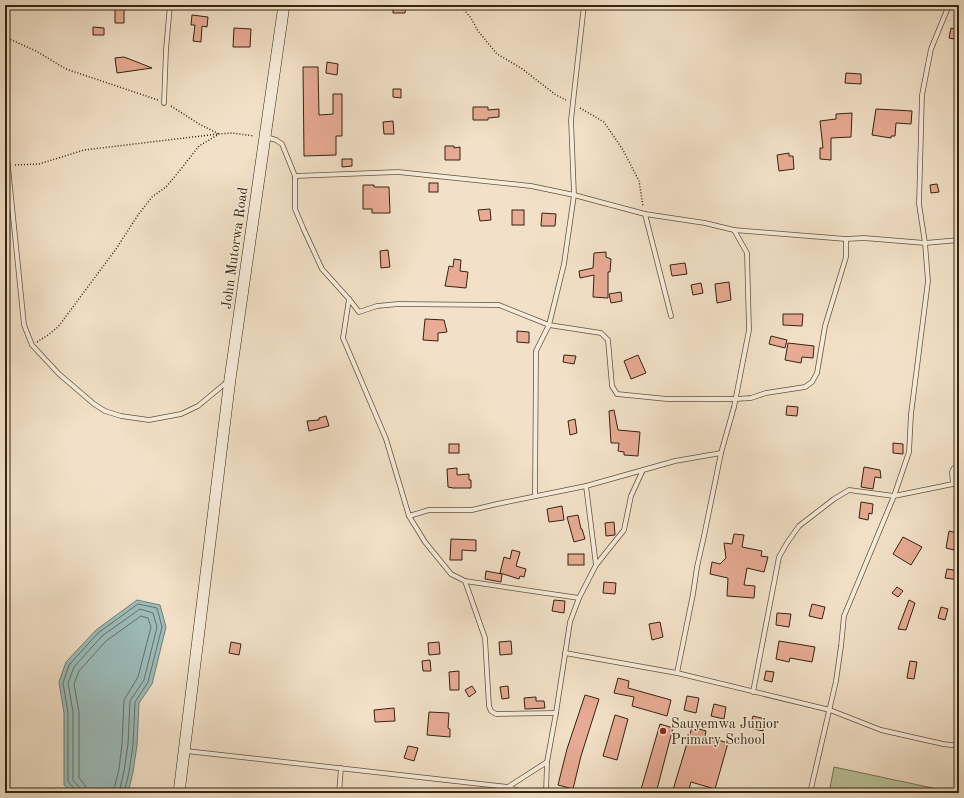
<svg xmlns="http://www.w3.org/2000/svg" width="964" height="798" viewBox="0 0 964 798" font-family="'Old Standard TT',serif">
<rect width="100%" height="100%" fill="#f2e1c8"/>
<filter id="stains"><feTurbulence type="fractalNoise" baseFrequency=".005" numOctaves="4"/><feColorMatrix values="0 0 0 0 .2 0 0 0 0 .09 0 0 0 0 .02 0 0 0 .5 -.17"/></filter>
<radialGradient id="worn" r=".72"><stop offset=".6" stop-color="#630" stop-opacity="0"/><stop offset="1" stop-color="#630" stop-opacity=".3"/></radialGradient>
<!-- green -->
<path fill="#b8c398" stroke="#767454" d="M834 767 942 790V793H829Z"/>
<!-- water -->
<path fill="#9cbcbb" stroke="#727f77" d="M137 600 160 605 166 627 152 684 139 703 137 745 133 772 128 793H83L71 791 64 785V713L59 682 66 662 96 630Z"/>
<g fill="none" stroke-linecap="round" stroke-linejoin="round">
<!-- shore -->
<g stroke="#687066" stroke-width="1">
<path d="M76 793 75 789 68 782V713L63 683 69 665 98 633 138 604 157 608 162 627 148 682 135 702 133 745 129 772 124 793"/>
<path d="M81 793 79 787 73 780V712L68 683 74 667 102 636 140 609 153 613 157 627 144 680 130 701 128 744 124 771 119 793"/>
<path d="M87 793 85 785 79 778V712L74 684 79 671 106 641 141 616 148 618 151 627 138 677 124 700 122 744 119 769 113 793"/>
</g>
</g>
<!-- building -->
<g fill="#e8ab95" stroke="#332410">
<path d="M115 5 124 6V23H115Z"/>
<path d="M393 5H406L405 13H393Z"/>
<path d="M192 15 208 17 207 27 202 26 201 42 193 41 195 25H191Z"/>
<path d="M93 27 104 28V35H93Z"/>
<path d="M234 28 251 29 250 47H233Z"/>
<path d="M951 28 959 30V40L949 38Z"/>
<path d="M124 57 137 62 152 68 117 73 115 58Z"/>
<path d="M327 62 338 64 337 75 326 73Z"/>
<path d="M303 67H318L319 115 333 114V94H342V136H336V155L304 156Z"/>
<path d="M846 73 861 74V84L845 83Z"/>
<path d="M393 89H401V98L393 97Z"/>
<path d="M473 107H488V110L499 109V117L488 118V120H473Z"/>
<path d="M876 109 912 111 911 124 896 123 895 136H891V138L872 135Z"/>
<path d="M852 113 851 137 831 138V160L820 159V148H823L820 121 836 119V114Z"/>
<path d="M393 121 394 134H384L383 122Z"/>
<path d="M445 146H454V148L460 147V160H445Z"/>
<path d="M789 153V156H793L794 169 779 171 777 155Z"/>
<path d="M342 159H352V166L342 167Z"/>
<rect x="429" y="183" width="9" height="9"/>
<path d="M937 184 939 192 931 193 930 185Z"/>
<path d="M363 185H374V187H389L390 213H372V209H363Z"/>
<path d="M490 209 491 220 480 221 478 210Z"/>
<rect x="512" y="210" width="12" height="15"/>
<path d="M542 213 556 214 555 226H541Z"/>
<path d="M388 250 390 267 381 268 380 251Z"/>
<path d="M606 252V257L611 259 610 272H608V298L593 297 594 275 580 278 579 271 593 268 594 253Z"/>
<path d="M454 259 461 260 460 271 468 272 466 288 445 286 449 266 453 267Z"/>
<path d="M685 263 687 274 672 276 670 265Z"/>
<path d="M729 282 731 300 717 303 715 284Z"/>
<path d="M701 283 703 293 693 295 691 285Z"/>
<path d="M621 292 622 301 611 303 609 294Z"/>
<path d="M783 314H803L802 326 783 325Z"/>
<path d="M425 319 444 320 447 332 438 333V341L423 340Z"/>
<path d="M517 331 529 332V343L517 342Z"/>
<path d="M771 336 787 340 785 348 769 344Z"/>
<path d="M788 343 814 346 813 358 802 357 801 363 785 360Z"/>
<path d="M564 355 576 356 574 364 563 362Z"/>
<path d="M638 355 646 373 631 379 624 361Z"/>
<path d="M787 406 798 407 797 416 786 415Z"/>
<path d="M614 410 618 430 640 432 638 456 624 455V452L618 451 619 443H611L609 411Z"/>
<path d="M326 416 329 426 309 431 307 421 319 420V418Z"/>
<path d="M575 419 577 433 570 435 568 421Z"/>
<path d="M893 443 903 444V454L893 453Z"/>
<rect x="449" y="444" width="10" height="9"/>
<path d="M864 467 880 470 881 478 875 477 873 489 861 487Z"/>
<path d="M457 468V475L469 474V480H471V488H453L448 487 447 469Z"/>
<path d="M861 502 873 504 872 514 869 513 868 520 859 518Z"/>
<path d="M562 506 564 520 549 522 547 509Z"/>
<path d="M578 515 581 529H582L585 539 574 542 567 517Z"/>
<path d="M614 522 615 535 606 536 605 523Z"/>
<path d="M949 531 958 533 954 550 946 548Z"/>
<path d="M734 534 744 535 742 547 762 551 761 556 768 557 764 572 747 568 744 585 755 586 754 598 727 596 728 578 710 574 712 562 720 564 726 558 724 543 732 544Z"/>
<path d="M903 537 922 547 911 565 893 554Z"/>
<path d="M451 539 476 540V551L462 550V560H450Z"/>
<path d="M512 550 520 552 516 566 526 569 524 577 520 576 519 579 500 573 504 557 510 559Z"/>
<rect x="568" y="554" width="16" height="11"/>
<path d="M947 569 959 571V580L945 578Z"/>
<path d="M486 571 502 574 501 582 485 579Z"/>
<path d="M604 582 616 583 615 594 603 593Z"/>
<path d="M897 587 903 591 898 597 892 593Z"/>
<path d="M554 600 565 601 564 613 552 611Z"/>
<path d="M909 600 915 603 906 630 898 629Z"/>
<path d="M812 604 825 607 822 619 809 616Z"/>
<path d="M941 607 948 609 945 620 938 618Z"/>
<path d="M777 613 791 614 789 627 776 625Z"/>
<path d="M660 622 663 637 652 640 649 624Z"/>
<path d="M511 641 512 654 500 655 499 642Z"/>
<path d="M779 641 815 647 812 662 790 658 789 662 776 659Z"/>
<path d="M231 642 241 644 239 655 229 653Z"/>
<path d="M439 642 440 654 429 655 428 643Z"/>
<path d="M430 660 431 671H423L422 661Z"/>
<path d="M910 661 917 662 914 679 907 678Z"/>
<path d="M459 671V690H450L449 672Z"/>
<path d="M766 671 774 672 772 682 764 680Z"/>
<path d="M618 678 629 681 628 688 671 700 667 716 632 706 634 697 614 693Z"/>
<path d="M472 686 476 692 469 697 465 690Z"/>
<path d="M508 686 509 698 502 699 500 687Z"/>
<path d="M585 695 599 699 581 756 573 789 558 785 567 749Z"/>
<path d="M687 696 699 698 696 713 684 710Z"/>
<path d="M536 697V701H544L545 708 525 709 524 698Z"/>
<path d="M714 704 726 707 724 719 711 716Z"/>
<path d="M394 708 395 721 375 722 374 710Z"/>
<path d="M429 712 449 713 448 728 450 729V737L427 735Z"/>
<path d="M615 715 628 719 617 760 603 756Z"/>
<path d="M753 716 765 719 763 731 750 728Z"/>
<path d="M660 724 673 728 656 793H640Z"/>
<path d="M692 727 706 731 705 736 728 743 715 789 691 782 688 793H672Z"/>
<path d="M408 746 418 748 414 761 404 758Z"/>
</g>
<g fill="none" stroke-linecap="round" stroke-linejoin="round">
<defs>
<g id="lane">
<path d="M584 5 571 120 574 195 645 214 705 223 734 230 747 253 749 330 734 407 721 453 704 536 697 567 693 594 677 673"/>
<path d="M164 103 166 50 170 5"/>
<path d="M5 137 24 325 32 345 59 374 94 404 105 411 121 416 149 420 181 414 198 406 227 382"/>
<path d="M266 137 276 140 282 144 295 176V209L304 230 322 269 349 299 343 338 386 439 409 516 425 542 451 574 465 581 579 598"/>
<path d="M295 176 398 172 531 186 574 195 564 264 549 325 601 333 608 340 612 386 617 394 667 399H736L751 398 766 393 805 387 812 382 817 373 825 326 846 257V239L864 238 925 243 959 240"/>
<path d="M645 214 671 316"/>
<path d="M734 230 846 239"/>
<path d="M349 299 359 312 377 306 398 304 499 305 549 325 536 351 535 496"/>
<path d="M409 516 429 510H472L497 504 586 486"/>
<path d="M596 565 624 530 631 496 642 472"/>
<path d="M465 581 485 638 489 706 491 711 496 714 556 713"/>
<path d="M565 653 677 673 830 710 881 730 943 744 959 746"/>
<path d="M753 692 779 557 787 543 799 526 834 499 849 490 894 496 953 484 952 472 954 468H959"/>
<path d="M186 751 508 787 525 793"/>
<path d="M508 787 547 762"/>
<path d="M339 793 341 768"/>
<path d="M546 793 547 762 556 713 570 622 579 598 596 565 586 486 675 461 721 453"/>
<path d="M810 793 836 681 841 646 844 616 894 496 909 452 911 414 928 281 925 243 919 204 922 95 931 49 949 5"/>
</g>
<path id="secondary" d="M179 793 230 379 284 5"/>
</defs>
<!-- lane casing -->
<use href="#lane" stroke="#63533e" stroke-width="5.5"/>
<!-- secondary casing -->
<use href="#secondary" stroke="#332410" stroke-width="12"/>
<!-- path -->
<g stroke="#332410" stroke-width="1.5" stroke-dasharray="1 2" stroke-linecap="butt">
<path d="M460 5 471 18 478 31 497 54 521 68 556 95 566 100"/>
<path d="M5 37 36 51 66 69 158 100"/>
<path d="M171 106 199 124 219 134"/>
<path d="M580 108 604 122 623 150 639 181 643 206"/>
<path d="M15 165 39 164 84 150 218 134"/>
<path d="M37 342 48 335 58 327 116 249 138 215 152 197 166 187 181 169 199 146 219 134 232 133 254 136"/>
</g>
<!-- lane -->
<use href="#lane" stroke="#f7ecdb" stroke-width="4"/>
<!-- secondary -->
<use href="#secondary" stroke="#f7ecdb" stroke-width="11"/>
</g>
<!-- markers -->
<circle fill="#8f2418" stroke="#f7ecdb" stroke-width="1.5" cx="663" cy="731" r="4"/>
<g text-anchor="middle" stroke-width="3" stroke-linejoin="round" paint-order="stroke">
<!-- street labels -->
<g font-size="14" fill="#332410" stroke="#f7ecdb">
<text transform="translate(234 248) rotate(-82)" y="5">John Mutorwa Road</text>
</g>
<!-- poi labels -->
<g font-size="14" fill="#332410" stroke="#f7ecdb" text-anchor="start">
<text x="671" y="728">Sauyemwa Junior<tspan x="671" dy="16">Primary School</tspan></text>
</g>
</g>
<!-- margin -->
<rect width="964" height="798" fill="none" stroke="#f2e1c8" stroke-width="20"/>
<rect x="6" y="6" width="952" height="786" fill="none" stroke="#332410" stroke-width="2"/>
<rect x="10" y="10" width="944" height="778" fill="none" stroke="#332410"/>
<rect width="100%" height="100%" filter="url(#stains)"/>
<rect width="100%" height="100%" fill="url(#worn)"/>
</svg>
